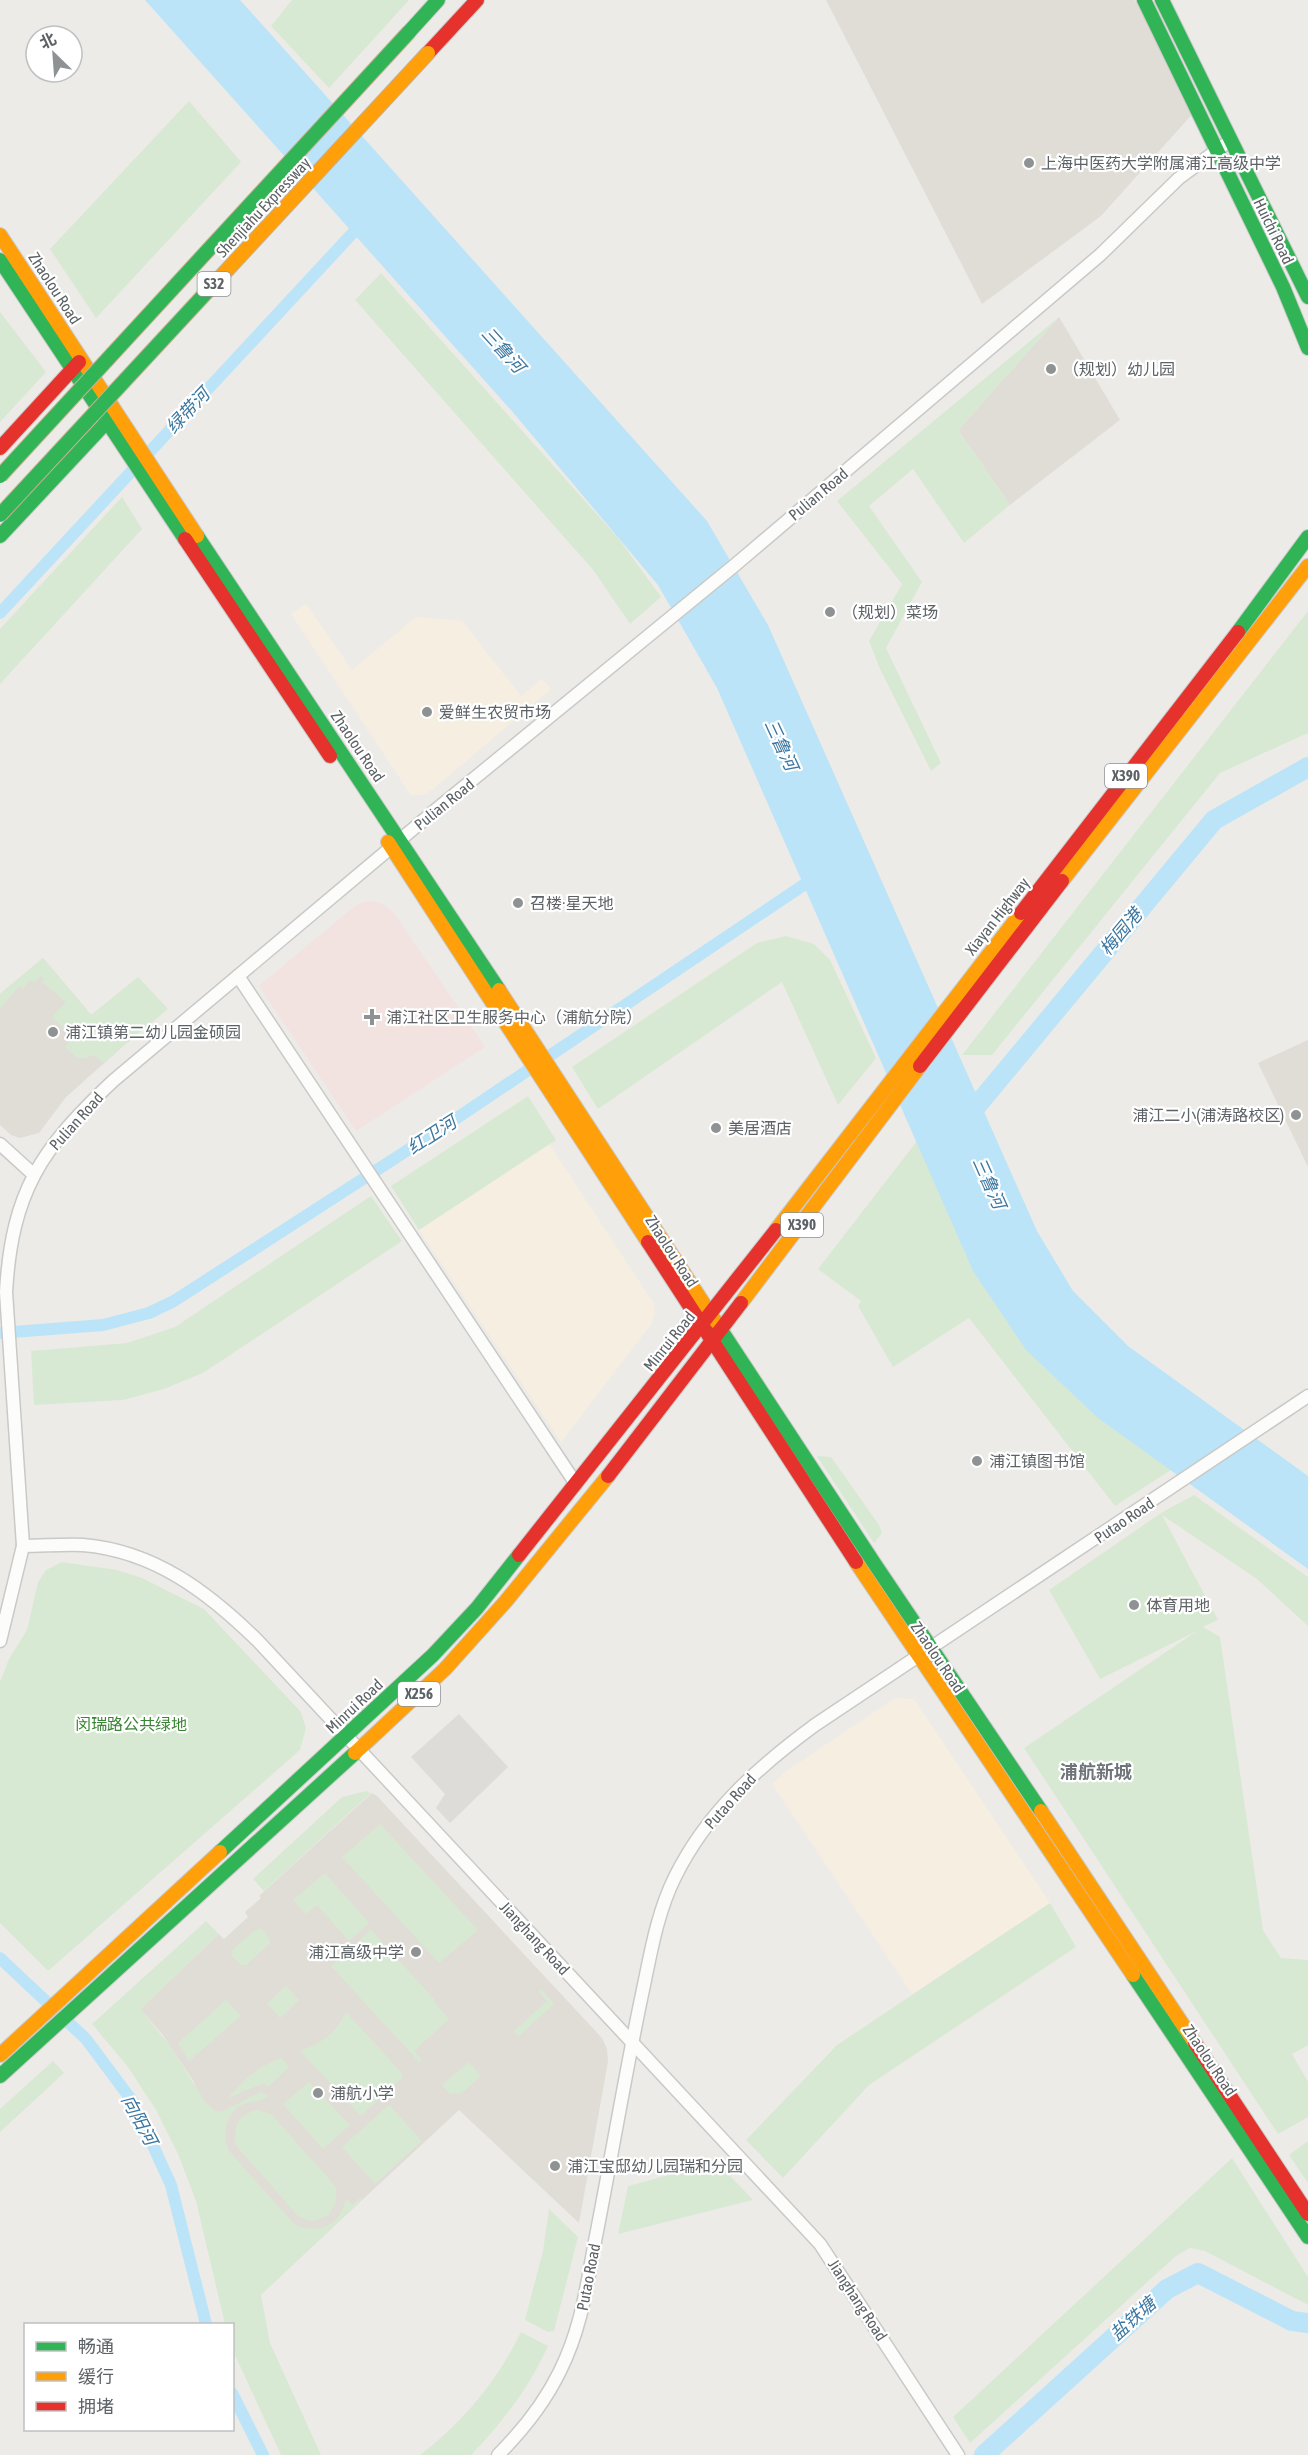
<svg xmlns="http://www.w3.org/2000/svg" width="1308" height="2455" viewBox="0 0 1308 2455" font-family="'Asap Condensed','Noto Sans SC',sans-serif">
<rect width="100%" height="100%" fill="#edebe7"/>
<!-- commercial -->
<g fill="#f6efe1">
<path d="M306 604 352 670 416 617 462 621 521 696 542 679 551 689 432 790 422 795H411L291 614Z"/>
<path d="M549 1144 654 1304 655 1311 652 1323 561 1442 419 1230Z"/>
<path d="M895 1698 914 1699 1050 1903 912 1994 772 1784 788 1770Z"/>
</g>
<!-- industrial -->
<path fill="#dedcd9" d="M459 1714 508 1767 450 1823 436 1808 445 1794 411 1757Z"/>
<!-- education -->
<g fill="#e0ddd7">
<path d="M826 0H1135L1196 110 1101 216 982 304Z"/>
<path d="M1059 317 1120 420 1010 505 958 430Z"/>
<path d="M43 958 120 1049 66 1097 39 1133 20 1138 11 1135 0 1125V994Z"/>
<path d="M1308 1040V1167L1258 1063Z"/>
<path d="M372 1793 377 1796 602 2038 607 2049 608 2062 579 2223 459 2110 261 2294 194 2082 162 2034 140 2009 219 1934 224 1939 248 1917 245 1912 261 1898 259 1896Z"/>
</g>
<!-- medical -->
<path fill="#f2e3e1" d="M371 901 383 904 394 913 485 1047 356 1131 259 986 351 909 361 903Z"/>
<!-- green -->
<g fill="#d8e9d3">
<path d="M292 0H409L329 88 271 26Z"/>
<path d="M189 101 241 162 96 318 50 249Z"/>
<path d="M381 273 619 539 661 597 630 624 594 571 355 300Z"/>
<path d="M0 312 46 372 0 422Z"/>
<path d="M1059 317 958 430 1010 505 964 543 913 469 869 506 922 582 886 648 941 763 931 771 880 669 869 641 902 584 837 501Z"/>
<path d="M122 497 142 529 0 684V629Z"/>
<path d="M1308 611V733L1220 773 992 1055H962Z"/>
<path d="M786 936 814 944 830 960 876 1058 838 1105 782 982 598 1109 572 1067 757 943Z"/>
<path d="M43 958 91 1015 138 977 168 1009 103 1063 94 1055 86 1058H77L65 1047 68 1044 65 1030 52 1017 66 1002 42 982 45 979 41 976 34 983 30 980 23 989 20 986 0 1008V994Z"/>
<path d="M528 1096 556 1140 419 1230 391 1186Z"/>
<path d="M917 1141 1207 1447 1115 1506 969 1318 893 1367 858 1306 861 1301 818 1269Z"/>
<path d="M371 1196 402 1241 203 1373 164 1389 123 1400 34 1405 31 1351 127 1343 175 1327Z"/>
<path d="M817 1456 831 1457 879 1525 882 1533 874 1543Z"/>
<path d="M1194 1495 1308 1577V1626L1257 1579 1162 1515 1218 1620 1203 1627 1220 1637 1263 1930 1281 1958 1308 1960V2045L1292 2054 1308 2082V2117L1278 2134 1024 1748 1197 1631 1100 1679 1049 1590 1161 1513Z"/>
<path d="M62 1562 117 1570 142 1578 204 1609 301 1712 306 1728 300 1750 48 1971 0 1923V1682L9 1659 27 1630 38 1582 46 1570Z"/>
<path d="M366 1791 377 1796 371 1793 264 1891 253 1879 342 1797Z"/>
<path d="M380 1824 478 1930 439 1963 342 1857Z"/>
<path d="M325 1873 369 1923 349 1941 317 1905 306 1914 293 1900Z"/>
<path d="M1050 1903 1076 1947 869 2085 783 2178 746 2140 837 2045Z"/>
<path d="M206 1921 219 1934 140 2009 171 2047 206 2103 215 2111H223L261 2092 268 2096C261 2102 259 2100 250 2102 227 2107 222 2129 228 2150L294 2224C320 2236 341 2225 346 2198L352 2205 360 2198 362 2200 261 2295 270 2343 321 2455H281L233 2351 232 2324H225L196 2201 178 2154 156 2110 128 2067 92 2024Z"/>
<path d="M261 1928 269 1938 270 1943 246 1965H241L232 1956 231 1951 254 1931Z"/>
<path d="M371 1930 435 2000 434 2002 449 2019 414 2051 422 2060 419 2062 331 1966Z"/>
<path d="M286 1986 299 2000 280 2018 267 2004Z"/>
<path d="M541 1989 553 2002V2005L519 2036 514 2031 547 2001 539 1992Z"/>
<path d="M226 2000 241 2016 189 2061 178 2043Z"/>
<path d="M346 2012 402 2073V2078L361 2116 300 2051C321 2044 336 2033 346 2012Z"/>
<path d="M281 2058 289 2067 268 2087 264 2083 228 2098C244 2080 258 2066 281 2058Z"/>
<path d="M53 2061 64 2073 0 2132V2109Z"/>
<path d="M469 2062 481 2076 462 2093 450 2094 442 2085Z"/>
<path d="M309 2082 350 2125 323 2149 283 2104Z"/>
<path d="M389 2105 422 2141 375 2184 342 2147Z"/>
<path d="M257 2110 271 2114 336 2187V2201L329 2215 313 2221 299 2217 235 2144C234 2125 238 2116 257 2110Z"/>
<path d="M1308 2141V2183L1289 2155Z"/>
<path d="M1232 2158 1308 2277V2305L1205 2251 1190 2248 1176 2256 970 2443 953 2417Z"/>
<path d="M717 2162 753 2200 618 2234 628 2186Z"/>
<path d="M549 2209 578 2237 554 2331 548 2332 525 2320 543 2251Z"/>
<path d="M521 2332 548 2346C529 2388 503 2422 471 2455H420C463 2422 498 2380 521 2332Z"/>
</g>
<!-- water -->
<path fill="#bbe4f8" d="M145 0H240L707 521 768 625 1037 1231 1073 1291 1128 1346 1308 1476V1569L1098 1418 1026 1350 973 1271 717 688 658 585 511 410Z"/>
<g fill="none" stroke-linecap="round" stroke-linejoin="round">
<!-- canal -->
<g stroke="#bbe4f8" stroke-width="12">
<path d="M0 613 362 223"/>
<path d="M0 1333 103 1325 149 1313 174 1301 448 1124 817 876"/>
<path d="M0 1958 86 2039 133 2102 171 2185 206 2324"/>
<path d="M232 2393 263 2455"/>
</g>
<!-- river -->
<g stroke="#bbe4f8" stroke-width="20">
<path d="M965 1120 1214 820 1308 767"/>
<path d="M984 2455 1167 2289 1198 2273 1292 2321 1308 2323"/>
</g>
<defs>
<g id="street">
<path d="M238 976 576 1484"/>
<path d="M0 1144 33 1174"/>
<path d="M23 1546C43 1546 64 1544 83 1545 155 1551 209 1593 258 1641L820 2244 958 2455"/>
<path d="M0 1641 23 1546 6 1292C12 1191 41 1149 113 1081L438 808 735 565 1100 255 1179 178 1224 145"/>
<path d="M498 2455C522 2431 545 2402 560 2371 583 2325 587 2281 597 2231 612 2154 625 2076 641 1999 650 1958 656 1915 675 1877 707 1812 758 1767 815 1725L1308 1396"/>
</g>
<g id="fast">
<path d="M1144 0 1283 287 1308 348"/>
<path d="M1162 0 1308 297"/>
<path d="M409 32 438 0"/>
<path d="M0 260 185 539"/>
<path d="M0 536 114 414"/>
<path d="M197 536 499 990"/>
<path d="M1238 632 1308 537"/>
<path d="M715 1321 874 1563 1041 1811"/>
<path d="M220 1852 433 1655 477 1608 519 1555"/>
<path d="M1133 1975 1308 2237"/>
<path d="M0 2076 355 1753"/>
</g>
<g id="slow">
<path d="M0 235 197 536"/>
<path d="M388 842 648 1242"/>
<path d="M1062 881 1308 566"/>
<path d="M499 990 715 1321"/>
<path d="M776 1230 1021 913"/>
<path d="M741 1303 920 1066"/>
<path d="M856 1562 1133 1975"/>
<path d="M355 1753 445 1669 506 1601 608 1476"/>
<path d="M1041 1811 1195 2043"/>
<path d="M0 2055 220 1852"/>
</g>
<g id="jam">
<path d="M428 53 477 0"/>
<path d="M0 448 79 362"/>
<path d="M185 539 330 756"/>
<path d="M1021 913 1238 632"/>
<path d="M920 1066 1062 881"/>
<path d="M648 1242 856 1562"/>
<path d="M608 1476 741 1303"/>
<path d="M519 1555 776 1230"/>
<path d="M1195 2043 1308 2214"/>
</g>
</defs>
<!-- street casing -->
<use href="#street" stroke="#c9c9c8" stroke-width="15"/>
<!-- fast casing -->
<use href="#fast" stroke="#c8c9c8" stroke-width="16"/>
<!-- slow casing -->
<use href="#slow" stroke="#c8c9c8" stroke-width="16"/>
<!-- jam casing -->
<use href="#jam" stroke="#c8c9c8" stroke-width="16"/>
<!-- street -->
<use href="#street" stroke="#fcfcfb" stroke-width="12"/>
<!-- fast -->
<use href="#fast" stroke="#30b455" stroke-width="14"/>
<!-- slow -->
<use href="#slow" stroke="#ff9f0a" stroke-width="14"/>
<!-- jam -->
<use href="#jam" stroke="#e5322d" stroke-width="14"/>
<defs>
<g id="fast-bridge">
<path d="M0 476 409 32"/>
<path d="M0 515 216 282"/>
</g>
<path id="slow-bridge" d="M216 282 428 53"/>
</defs>
<!-- fast-bridge casing -->
<use href="#fast-bridge" stroke="#c5b194" stroke-width="16" stroke-linecap="butt"/>
<!-- slow-bridge casing -->
<use href="#slow-bridge" stroke="#c5b194" stroke-width="16" stroke-linecap="butt"/>
<!-- fast-bridge -->
<use href="#fast-bridge" stroke="#30b455" stroke-width="14"/>
<!-- slow-bridge -->
<use href="#slow-bridge" stroke="#ff9f0a" stroke-width="14"/>
</g>
<!-- markers -->
<g fill="#8f9293" stroke="#fff" stroke-width="2">
<circle cx="1029" cy="163" r="6"/>
<circle cx="1051" cy="369" r="6"/>
<circle cx="830" cy="612" r="6"/>
<circle cx="427" cy="712" r="6"/>
<circle cx="518" cy="903" r="6"/>
<path d="M369 1008h6v6h6v6h-6v6h-6v-6h-6v-6h6z"/>
<circle cx="53" cy="1032" r="6"/>
<circle cx="1296" cy="1115" r="6"/>
<circle cx="716" cy="1128" r="6"/>
<circle cx="977" cy="1461" r="6"/>
<circle cx="1134" cy="1605" r="6"/>
<circle cx="416" cy="1952" r="6"/>
<circle cx="318" cy="2093" r="6"/>
<circle cx="555" cy="2166" r="6"/>
</g>
<g text-anchor="middle" stroke-width="4.5" stroke-linejoin="round" paint-order="stroke">
<!-- shield labels -->
<g fill="#fff" stroke="#8e9194" stroke-width="1.5">
<rect x="197.5" y="272" width="33" height="24" rx="4.5"/>
<rect x="1105" y="764" width="42" height="24" rx="4.5"/>
<rect x="781" y="1213" width="42" height="24" rx="4.5"/>
<rect x="398" y="1682" width="42" height="24" rx="4.5"/>
</g>
<g font-size="15" font-weight="bold" fill="#5d6266">
<text x="214" y="289">S32</text>
<text x="1126" y="781">X390</text>
<text x="802" y="1230">X390</text>
<text x="419" y="1699">X256</text>
</g>
<!-- poi labels -->
<g font-size="16" fill="#5d6266" stroke="#fff" text-anchor="start">
<text x="1041" y="169">上海中医药大学附属浦江高级中学</text>
<text x="1063" y="375">（规划）幼儿园</text>
<text x="842" y="618">（规划）菜场</text>
<text x="439" y="718">爱鲜生农贸市场</text>
<text x="530" y="909">召楼·星天地</text>
<text x="386" y="1023">浦江社区卫生服务中心（浦航分院）</text>
<text x="65" y="1038">浦江镇第二幼儿园金硕园</text>
<text x="1284" y="1121" text-anchor="end">浦江二小(浦涛路校区)</text>
<text x="728" y="1134">美居酒店</text>
<text x="989" y="1467">浦江镇图书馆</text>
<text x="1146" y="1611">体育用地</text>
<text x="404" y="1958" text-anchor="end">浦江高级中学</text>
<text x="330" y="2099">浦航小学</text>
<text x="567" y="2172">浦江宝邸幼儿园瑞和分园</text>
</g>
<!-- street labels -->
<g font-size="16" fill="#5d6266" stroke="#fff">
<text transform="translate(263 207) rotate(-47)" y="6">Shenjiahu Expressway</text>
<text transform="translate(1274 231) rotate(64)" y="6">Huichi Road</text>
<text transform="translate(55 288) rotate(57)" y="6">Zhaolou Road</text>
<text transform="translate(818 494) rotate(-40)" y="6">Pulian Road</text>
<text transform="translate(358 746) rotate(56)" y="6">Zhaolou Road</text>
<text transform="translate(444 804) rotate(-39)" y="6">Pulian Road</text>
<text transform="translate(997 916) rotate(-52)" y="6">Xiayan Highway</text>
<text transform="translate(76 1121) rotate(-48)" y="6">Pulian Road</text>
<text transform="translate(672 1251) rotate(57)" y="6">Zhaolou Road</text>
<text transform="translate(669 1341) rotate(-51)" y="6">Minrui Road</text>
<text transform="translate(1124 1520) rotate(-34)" y="6">Putao Road</text>
<text transform="translate(938 1657) rotate(56)" y="6">Zhaolou Road</text>
<text transform="translate(354 1706) rotate(-43)" y="6">Minrui Road</text>
<text transform="translate(730 1801) rotate(-48)" y="6">Putao Road</text>
<text transform="translate(535 1938) rotate(47)" y="6">Jianghang Road</text>
<text transform="translate(1210 2060) rotate(56)" y="6">Zhaolou Road</text>
<text transform="translate(588 2277) rotate(-79)" y="6">Putao Road</text>
<text transform="translate(858 2300) rotate(57)" y="6">Jianghang Road</text>
</g>
<!-- park labels -->
<g font-size="16" fill="#398534" stroke="#fff">
<text x="131" y="1730">闵瑞路公共绿地</text>
</g>
<!-- water labels -->
<g font-size="18" font-style="italic" fill="#3b77a1" stroke="#fff">
<text transform="translate(503 350) rotate(48)" y="6">三鲁河</text>
<text transform="translate(188 411) rotate(-47)" y="6">绿带河</text>
<text transform="translate(781 745) rotate(65)" y="6">三鲁河</text>
<text transform="translate(1121 932) rotate(-50)" y="6">梅园港</text>
<text transform="translate(432 1135) rotate(-33)" y="6">红卫河</text>
<text transform="translate(989 1183) rotate(66)" y="6">三鲁河</text>
<text transform="translate(139 2120) rotate(62)" y="6">向阳河</text>
<text transform="translate(1133 2319) rotate(-42)" y="6">盐铁塘</text>
</g>
<!-- neighbourhood labels -->
<g font-size="18" font-weight="bold" fill="#6e7478" stroke="#fff">
<text x="1096" y="1778">浦航新城</text>
</g>
</g>
<!-- legend -->
<rect x="24" y="2323" width="210" height="108" fill="#ffffff" stroke="#bec0c2" stroke-width="1.5"/>
<rect x="36" y="2342" width="30" height="9" fill="#30b455" stroke="#bec0c2" stroke-width="1.5"/>
<text x="78" y="2353" font-size="18" fill="#5d6266">畅通</text>
<rect x="36" y="2372" width="30" height="9" fill="#ff9f0a" stroke="#bec0c2" stroke-width="1.5"/>
<text x="78" y="2383" font-size="18" fill="#5d6266">缓行</text>
<rect x="36" y="2402" width="30" height="9" fill="#e5322d" stroke="#bec0c2" stroke-width="1.5"/>
<text x="78" y="2413" font-size="18" fill="#5d6266">拥堵</text>
<!-- north arrow -->
<g transform="translate(54 54) rotate(335)"><circle r="28" fill="#ffffff" stroke="#bec0c2" stroke-width="1.5"/>
<path d="M0-4.5L10 22L0 15L-10 22Z" fill="#8f9293"/>
<text y="-9" font-size="16" font-weight="bold" text-anchor="middle" fill="#5d6266">北</text>
</g>
</svg>
